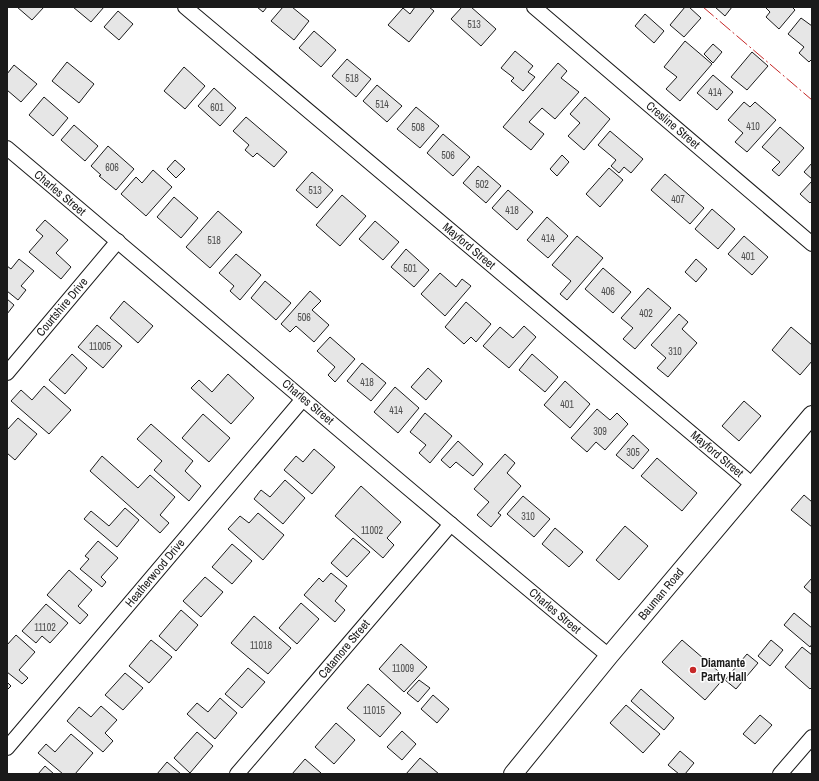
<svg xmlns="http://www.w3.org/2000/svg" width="819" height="781" viewBox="0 0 819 781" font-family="'Archivo Narrow',sans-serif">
<rect width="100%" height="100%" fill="#fff"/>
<!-- building -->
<g fill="#e6e6e6" stroke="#1a1a1a">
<path d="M17 7H44L32 20Z"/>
<path d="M73 7H104L91 22Z"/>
<path d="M257 7H267L263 12Z"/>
<path d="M283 7H292L309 21 294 40 271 21Z"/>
<path d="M415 7H429L434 11 409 42 388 25 403 8 410 14Z"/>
<path d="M462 7H471L496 29 481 46 451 19Z"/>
<path d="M685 7H689L701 18 684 37 670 25Z"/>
<path d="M715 7H732L725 16Z"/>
<path d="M765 7H792L795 10 779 29 766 17 770 12Z"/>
<path d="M118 11 133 24 119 40 104 27Z"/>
<path d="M645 14 664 31 654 43 635 26Z"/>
<path d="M801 18 812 26V59L809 62 799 53 804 47 788 34Z"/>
<path d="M314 31 336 50 321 67 299 48Z"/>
<path d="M685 41 712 64 680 101 666 89 677 77 664 67Z"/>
<path d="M713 44 722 52 713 63 704 54Z"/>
<path d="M515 51 533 66 528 72 535 77 523 91 511 81 514 78 501 68Z"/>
<path d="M752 52 768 66 747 90 731 77Z"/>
<path d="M347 59 371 79 356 97 332 76Z"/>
<path d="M67 62 94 84 79 103 52 81Z"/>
<path d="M558 63 567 71 561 78 579 92 555 119 542 108 529 122 544 134 531 150 503 127Z"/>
<path d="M14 65 37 84 21 102 7 90V74Z"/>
<path d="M184 67 205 86 185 109 164 91Z"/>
<path d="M713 75 733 92 717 110 697 93Z"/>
<path d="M377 85 402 106 387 122 363 101Z"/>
<path d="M214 88 236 108 220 126 198 106Z"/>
<path d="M44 97 68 118 53 136 29 115Z"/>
<path d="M585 97 610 119 584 150 568 136 580 123 570 114Z"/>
<path d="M744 102 750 107 755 102 776 120 747 152 735 142 743 133 728 120Z"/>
<path d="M416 107 439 126 420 148 397 129Z"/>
<path d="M246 117 287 152 274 167 257 153 253 157 245 150 249 145 233 131Z"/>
<path d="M74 125 98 146 85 161 61 140Z"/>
<path d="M780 127 804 148 779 176 772 170 780 162 762 147Z"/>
<path d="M610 131 643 159 631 173 624 167 619 173 611 166 616 160 598 145Z"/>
<path d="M443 134 470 157 453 176 427 153Z"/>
<path d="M108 146 134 169 116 190 99 176 101 175 91 166Z"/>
<path d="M562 155 569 162 557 176 550 169Z"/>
<path d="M175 160 185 169 176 178 167 169Z"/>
<path d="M812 163V179L804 172Z"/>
<path d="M478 166 501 186 486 203 463 183Z"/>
<path d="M609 168 623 180 600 207 586 194Z"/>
<path d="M153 170 172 187 146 216 121 194 136 177 142 183Z"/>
<path d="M312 172 333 190 317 208 296 190Z"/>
<path d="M665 174 704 208 690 224 651 190Z"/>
<path d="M812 181V201L810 203 800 194Z"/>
<path d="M508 190 533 212 517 230 492 208Z"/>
<path d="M342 195 366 216 340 246 316 225Z"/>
<path d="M174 197 198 218 181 238 157 217Z"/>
<path d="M712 209 735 229 718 249 695 229Z"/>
<path d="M218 211 242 232 210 268 186 247Z"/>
<path d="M547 217 568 236 548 258 527 240Z"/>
<path d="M45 220 68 240 56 253 71 267 61 279 29 252 43 236 36 230Z"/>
<path d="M375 221 399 242 383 260 359 239Z"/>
<path d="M577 236 603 258 567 300 560 294 571 281 552 265Z"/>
<path d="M744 236 768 257 752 275 728 254Z"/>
<path d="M406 249 429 270 414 287 391 267Z"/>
<path d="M236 254 261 275 240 300 230 291 234 286 219 273Z"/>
<path d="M19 259 34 271 21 286 26 290 18 300 7 291V266L11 269Z"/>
<path d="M696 259 707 269 696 282 685 272Z"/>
<path d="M603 268 631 292 613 313 585 289Z"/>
<path d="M440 273 456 287 462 279 471 286 445 316 421 294Z"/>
<path d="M265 281 291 303 276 320 251 298Z"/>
<path d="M648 288 671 308 635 349 623 339 633 328 621 318Z"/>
<path d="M310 291 321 301 312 310 329 325 314 342 296 326 290 332 281 324Z"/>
<path d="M7 299 14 305 7 314Z"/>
<path d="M124 301 153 326 138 343 110 318Z"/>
<path d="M466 302 491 324 476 342 471 337 464 344 445 327Z"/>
<path d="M679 314 688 322 682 329 697 343 668 377 657 368 666 358 651 345Z"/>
<path d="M97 325 122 346 103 368 78 347Z"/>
<path d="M524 326 536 337 509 368 483 346 500 327 513 338Z"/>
<path d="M791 327 812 345V361L800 375 772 350Z"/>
<path d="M330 337 355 359 335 382 328 375 335 367 317 351Z"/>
<path d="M72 354 87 368 65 394 49 380Z"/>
<path d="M532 354 558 377 545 392 519 370Z"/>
<path d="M362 363 386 383 371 401 347 381Z"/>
<path d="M428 368 442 381 426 400 411 387Z"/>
<path d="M228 374 254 398 231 424 191 388 199 380 212 392Z"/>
<path d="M565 381 590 404 570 428 544 405Z"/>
<path d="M44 386 71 410 49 434 11 401 21 390 32 400Z"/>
<path d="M395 387 419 408 398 433 374 412Z"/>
<path d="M744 401 761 416 739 441 722 426Z"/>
<path d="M597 409 610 420 617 413 628 424 605 450 596 442 587 452 571 438Z"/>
<path d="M425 413 452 436 430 463 419 453 426 445 410 432Z"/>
<path d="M203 414 230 438 209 462 182 438Z"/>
<path d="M18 418 37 434 15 460 7 453V430Z"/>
<path d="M151 424 193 461 185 471 201 486 189 501 154 470 162 461 137 439Z"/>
<path d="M633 435 649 450 633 469 616 455Z"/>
<path d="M458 441 483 464 473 476 456 462 450 468 441 460Z"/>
<path d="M314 449 335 467 312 494 284 470 296 456 303 462Z"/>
<path d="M505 454 515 463 507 473 521 486 498 513 501 515 491 527 477 515 489 502 474 489Z"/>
<path d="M102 456 138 488 150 475 175 497 160 515 169 523 160 533 90 471Z"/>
<path d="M657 458 697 493 682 511 641 476Z"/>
<path d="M285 480 305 498 283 524 254 499 261 490 270 497Z"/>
<path d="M361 486 401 522 387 538 394 545 383 558 335 516Z"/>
<path d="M804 495 812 502V527L791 510Z"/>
<path d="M523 496 550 519 534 537 507 514Z"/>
<path d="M125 508 139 520 117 547 84 519 91 511 109 526Z"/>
<path d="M258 513 284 535 263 560 228 529 240 516 249 523Z"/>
<path d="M625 526 648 546 619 580 596 560Z"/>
<path d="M555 528 583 552 569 567 542 544Z"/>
<path d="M353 538 370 552 347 577 331 563Z"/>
<path d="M98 541 118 558 101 577 106 582 102 587 80 569 89 559 85 556Z"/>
<path d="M232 544 252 561 232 584 212 567Z"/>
<path d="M69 570 92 590 78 606 88 615 80 624 47 595Z"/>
<path d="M331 573 347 586 335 601 345 610 335 622 304 595 319 578 323 582Z"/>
<path d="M205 577 223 592 201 617 183 601Z"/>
<path d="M812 578V594L804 587Z"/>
<path d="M301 603 319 619 297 644 279 628Z"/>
<path d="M46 604 68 623 50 643 42 636 36 643 22 631Z"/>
<path d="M181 610 198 625 176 651 159 636Z"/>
<path d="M794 613 812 628V644L810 647 784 625Z"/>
<path d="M254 616 291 648 268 674 231 643Z"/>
<path d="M16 635 35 652 19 670 28 678 22 684 7 672V645Z"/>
<path d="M151 640 172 657 149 683 129 666Z"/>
<path d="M682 640 725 677 705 700 662 662Z"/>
<path d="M771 640 783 650 770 666 758 656Z"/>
<path d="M401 644 427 667 404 692 379 669Z"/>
<path d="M802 647 812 655V687L810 689 785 667Z"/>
<path d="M747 654 758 663 736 689 725 680Z"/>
<path d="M248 668 265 682 242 708 225 694Z"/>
<path d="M125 673 143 688 123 710 105 695Z"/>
<path d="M419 680 430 688 418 702 407 693Z"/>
<path d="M7 682 11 686 7 690Z"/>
<path d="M368 684 401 713 380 737 347 708Z"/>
<path d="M641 689 674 718 664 730 631 701Z"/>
<path d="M433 695 449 709 437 723 421 709Z"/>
<path d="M220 698 237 713 215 739 187 714 197 703 208 712Z"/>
<path d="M626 705 660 734 643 753 610 723Z"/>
<path d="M101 706 117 720 105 733 113 741 103 752 67 721 79 707 91 717Z"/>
<path d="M760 715 772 725 755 744 743 734Z"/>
<path d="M336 723 355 740 334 764 315 747Z"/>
<path d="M402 731 416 744 402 760 387 747Z"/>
<path d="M197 732 213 746 190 773 174 758Z"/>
<path d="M71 734 93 753 75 774H63L38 753 46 744 55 752Z"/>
<path d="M680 751 694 763 685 774H679L668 765Z"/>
<path d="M420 758 439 774H406Z"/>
<path d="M305 759 321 773 319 774H292Z"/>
<path d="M167 762 181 774H157Z"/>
<path d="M45 766 54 774H38Z"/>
</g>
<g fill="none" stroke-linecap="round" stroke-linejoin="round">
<defs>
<g id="minor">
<path d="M185 7 753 485"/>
<path d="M534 7 812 244"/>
<path d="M7 148C208 317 406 489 609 656"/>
<path d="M7 373 118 241"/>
<path d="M7 748 303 399"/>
<path d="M237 774 451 524"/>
<path d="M780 774 812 737"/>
</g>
<path id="tertiary" d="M513 774 609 656 812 415"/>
</defs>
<!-- minor casing -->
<use href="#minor" stroke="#1a1a1a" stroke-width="16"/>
<!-- tertiary casing -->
<use href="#tertiary" stroke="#1a1a1a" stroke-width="20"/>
<!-- minor -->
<use href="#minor" stroke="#fff" stroke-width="14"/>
<!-- tertiary -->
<use href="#tertiary" stroke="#fff" stroke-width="18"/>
<!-- power -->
<path stroke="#c62828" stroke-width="1" stroke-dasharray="14 3 2 3" stroke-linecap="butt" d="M703 7 812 100"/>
</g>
<!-- markers -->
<circle fill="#c62828" stroke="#fff" stroke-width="1.5" cx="693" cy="670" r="4"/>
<g text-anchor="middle" stroke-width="3" stroke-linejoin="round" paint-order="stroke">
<!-- number labels -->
<g font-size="10" fill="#4d4d4d">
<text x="474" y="28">513</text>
<text x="352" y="82">518</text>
<text x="715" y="96">414</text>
<text x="382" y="108">514</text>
<text x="217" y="111">601</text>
<text x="753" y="130">410</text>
<text x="418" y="131">508</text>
<text x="448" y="159">506</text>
<text x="112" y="171">606</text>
<text x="482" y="188">502</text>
<text x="315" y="194">513</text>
<text x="678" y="203">407</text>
<text x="512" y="214">418</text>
<text x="548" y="242">414</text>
<text x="214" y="244">518</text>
<text x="748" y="260">401</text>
<text x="410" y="272">501</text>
<text x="608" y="295">406</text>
<text x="646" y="317">402</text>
<text x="304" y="321">506</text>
<text x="100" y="350">11005</text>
<text x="675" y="355">310</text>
<text x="367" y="386">418</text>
<text x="567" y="408">401</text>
<text x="396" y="414">414</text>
<text x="600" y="435">309</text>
<text x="633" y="456">305</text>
<text x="528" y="520">310</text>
<text x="372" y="534">11002</text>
<text x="45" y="631">11102</text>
<text x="261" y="649">11018</text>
<text x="403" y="672">11009</text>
<text x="374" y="714">11015</text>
</g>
<!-- street labels -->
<g font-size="12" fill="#1a1a1a" stroke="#fff">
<text transform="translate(673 125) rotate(40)" y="4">Cresline Street</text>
<text transform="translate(60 193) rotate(40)" y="4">Charles Street</text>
<text transform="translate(469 246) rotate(40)" y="4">Mayford Street</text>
<text transform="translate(62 307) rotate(-50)" y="4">Courtshire Drive</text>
<text transform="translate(308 402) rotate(40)" y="4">Charles Street</text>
<text transform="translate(717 454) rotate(40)" y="4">Mayford Street</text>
<text transform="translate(155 573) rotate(-50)" y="4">Heatherwood Drive</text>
<text transform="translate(661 594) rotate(-50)" y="4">Bauman Road</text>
<text transform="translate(555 611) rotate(40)" y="4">Charles Street</text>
<text transform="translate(344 649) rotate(-50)" y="4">Catamore Street</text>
</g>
<!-- poi labels -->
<g font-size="12" font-weight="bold" fill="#1a1a1a" stroke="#fff" text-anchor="start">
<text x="701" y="667">Diamante<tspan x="701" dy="14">Party Hall</tspan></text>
</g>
</g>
<!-- border -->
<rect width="819" height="781" fill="none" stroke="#1a1a1a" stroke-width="16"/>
</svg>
